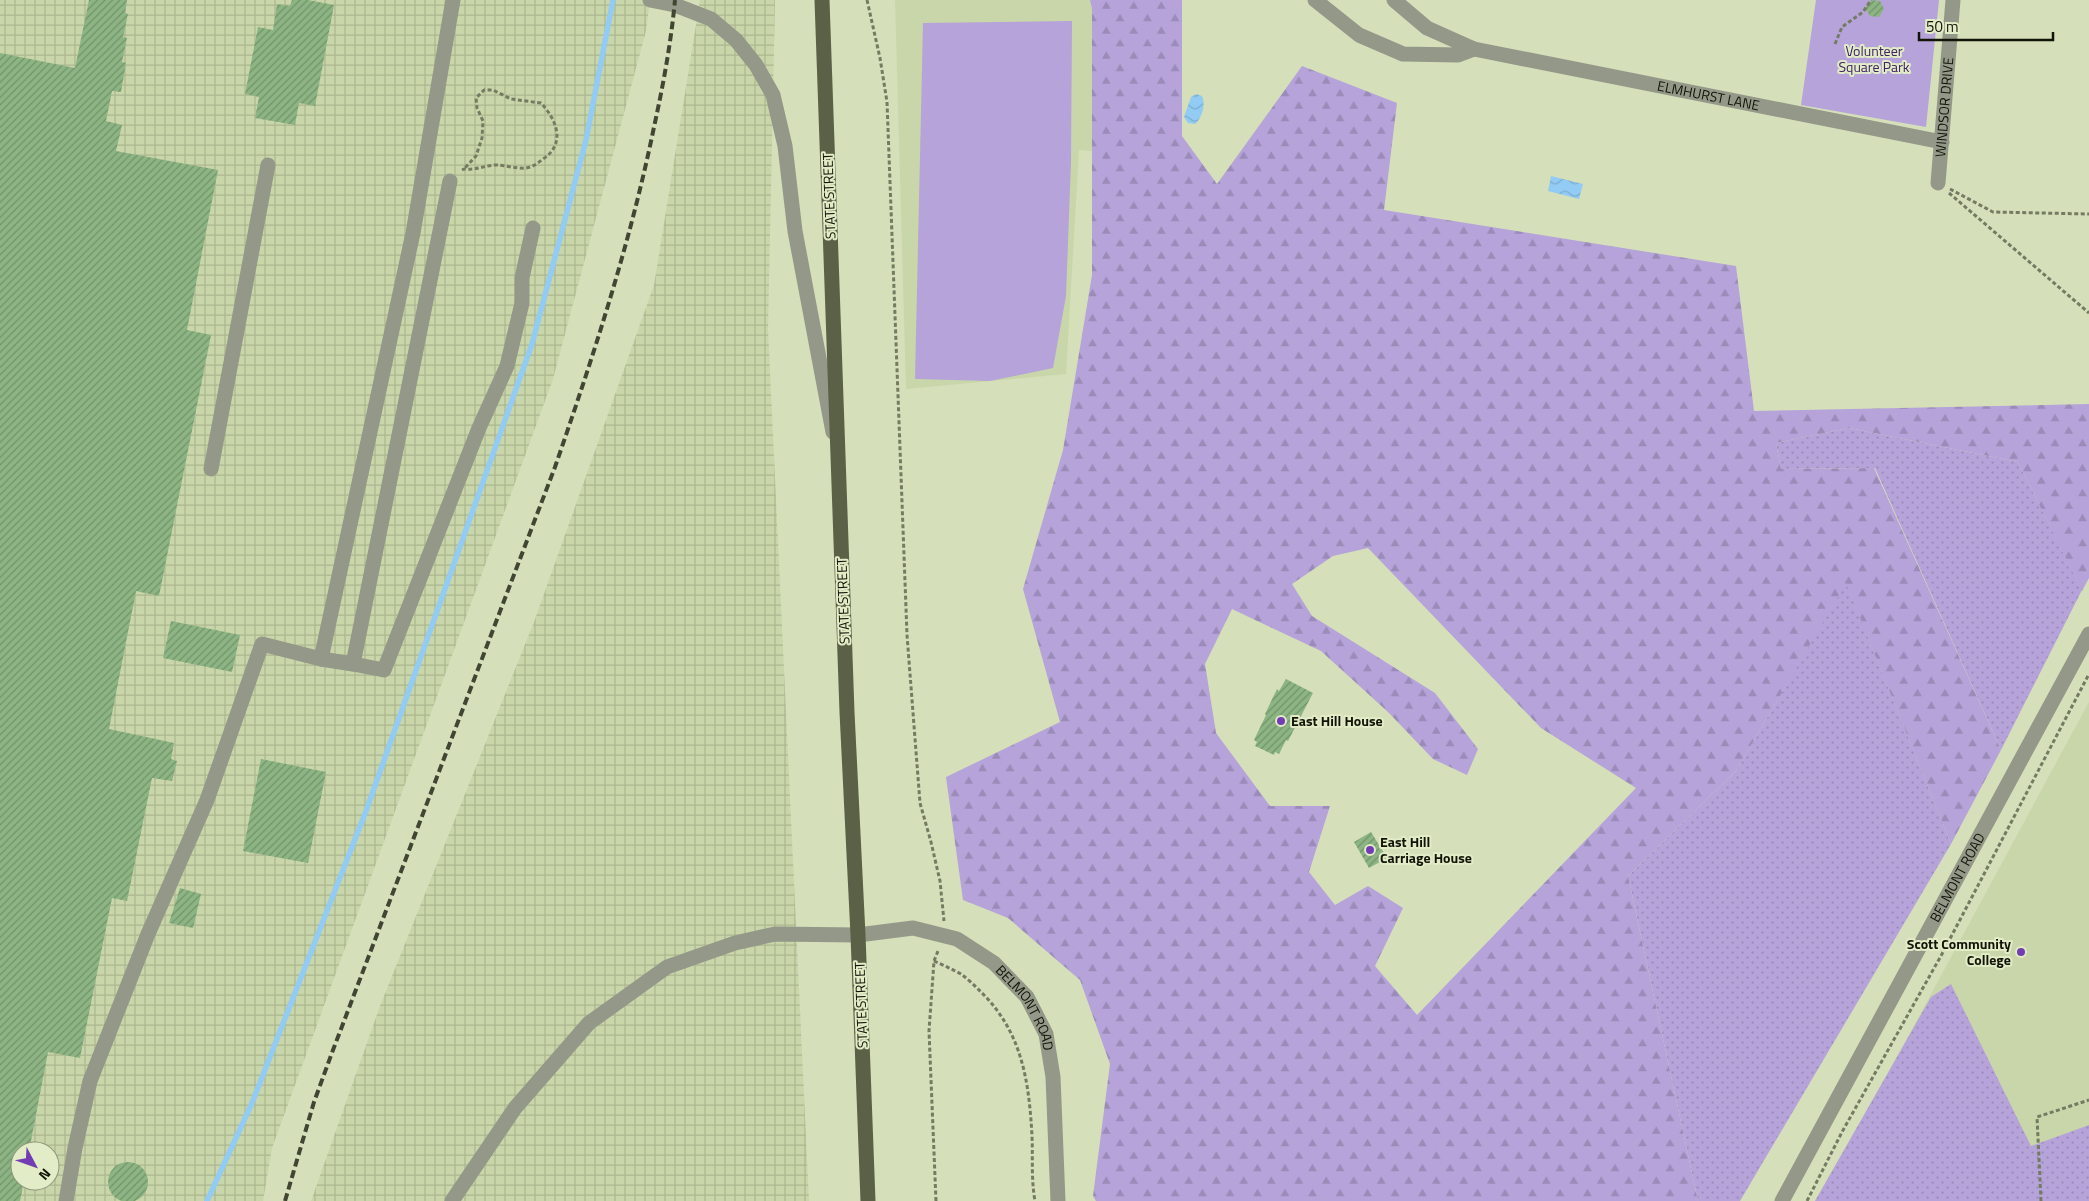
<svg xmlns="http://www.w3.org/2000/svg" width="2089" height="1201" viewBox="0 0 2089 1201" font-family="'Titillium Web',sans-serif">
<defs>
<pattern id="industrial-grid" width="8" height="8" patternUnits="userSpaceOnUse" patternTransform="scale(1.25)"><rect width="8" height="8" fill="#c9d6a9"/><path d="M0 4h8M4 0v8" fill="none" stroke="#acb790"/></pattern>
<pattern id="grass-dots" width="8" height="8" patternUnits="userSpaceOnUse" patternTransform="scale(1.25)"><rect width="8" height="8" fill="#b5a3d9"/><path d="M2 2h.1M6 6h.1" fill="none" stroke="#9b8bb9" stroke-width="1.8" stroke-linecap="round"/></pattern>
<pattern id="forest-firs" width="22" height="20" patternUnits="userSpaceOnUse" patternTransform="scale(1.25)"><rect width="22" height="20" fill="#b5a3d9"/><path d="M5 1l3.5 6h-7zM16 11l3.5 6h-7z" fill="#9b8bb9"/></pattern>
<pattern id="water-waves" width="16" height="10" patternUnits="userSpaceOnUse" patternTransform="scale(1.25)"><rect width="16" height="10" fill="#92cbf3"/><path d="M0 5q4-4 8 0t8 0" fill="none" stroke="#7dadcf"/></pattern>
<pattern id="building-hatch" width="6" height="6" patternUnits="userSpaceOnUse" patternTransform="scale(1.25)"><rect width="6" height="6" fill="#8db584"/><path d="M-1 1l2-2M0 6l6-6M5 7l2-2" fill="none" stroke="#72926a"/></pattern>
</defs>
<rect width="100%" height="100%" fill="#d5dfba"/>
<!-- built -->
<g fill="#c9d6a9">
<path d="M895 0H1109L1102 152 1079 150 1066 374 906 389Z"/>
<path d="M2089 702V1201H1819Z"/>
</g>
<!-- industrial -->
<g fill="url(#industrial-grid)" fill-rule="evenodd">
<path d="M0 0H650L646 31 553 379 272 1148 263 1201H0ZM20 1151H50V1181H20Z"/>
<path d="M700 0H775L768 329 809 1201H311L380 1006 534 622 654 285Z"/>
</g>
<!-- grass -->
<g fill="url(#grass-dots)">
<path d="M1849 428 2018 462 2082 590 2001 750 1875 468 1781 469 1776 443Z"/>
<path d="M1846 582 1951 844 1740 1201H1698L1628 876 1736 771Z"/>
<path d="M1951 984 2031 1146 2089 1125V1201H1815L1931 997Z"/>
</g>
<!-- forest -->
<path fill="url(#forest-firs)" fill-rule="evenodd" d="M1090 0H1182V136L1217 184 1302 66 1397 103 1384 210 1736 266 1754 411 2089 404V578L2082 591 2018 462 1849 428 1776 443 1781 469 1874 468 2001 750 1951 844 1846 583 1736 771 1628 876 1698 1201H1096L1093 1196 1110 1064 1080 980 1008 918 963 900 946 777 1060 722 1023 589 1063 450 1092 275V9ZM1368 548 1541 728 1636 788 1417 1015 1375 966 1403 908 1368 886 1335 905 1309 872 1330 806H1270L1216 733 1205 664 1232 609 1321 651 1388 712 1433 759 1467 775 1478 749 1435 693 1312 616 1292 584 1333 556Z"/>
<!-- park -->
<g fill="#b5a3d9">
<path d="M1816 0H1939L1926 127 1801 105Z"/>
<path d="M1072 21 1071 162 1066 296 1053 368 990 381 915 379 923 23Z"/>
</g>
<!-- water -->
<g fill="url(#water-waves)">
<path d="M1196 94 1202 96C1206 104 1202 118 1195 124L1188 123 1184 117 1191 97Z"/>
<path d="M1551 176 1583 184 1579 199 1548 191Z"/>
</g>
<g fill="none" stroke-linecap="round" stroke-linejoin="round">
<!-- stream -->
<path stroke="#92cbf3" stroke-width="5.5" d="M207 1201 252 1103 366 811 532 344 586 140 613 0"/>
</g>
<!-- building -->
<g fill="url(#building-hatch)">
<path d="M89 0H127L125 13 128 14 123 37 127 38 122 62 126 63 121 92 112 91 106 121 122 125 116 151 218 170 187 330 211 335 159 596 136 591 109 729 174 743 171 759 177 761 172 781 152 778 127 901 112 898 80 1058 48 1052 29 1151H20V1181H24L20 1201H0V53L75 68Z"/>
<path d="M292 0H308L334 5 315 106 299 103 295 125 255 118 259 97 245 94 258 27 273 30 277 4 290 6Z"/>
<path d="M1871 0 1880 1 1884 9 1879 17 1870 16 1865 8Z"/>
<path d="M171 621 240 635 232 672 163 658Z"/>
<path d="M1286 679 1313 693 1288 741 1286 740 1279 754 1275 752 1274 755 1255 746 1257 742 1254 740 1266 715 1265 714 1277 689 1279 691Z"/>
<path d="M261 759 326 772 308 863 243 851Z"/>
<path d="M1371 832 1387 858 1369 868 1354 842Z"/>
<path d="M180 888 201 894 193 928 169 923Z"/>
<circle cx="128" cy="1182" r="20"/>
</g>
<g fill="none" stroke-linecap="round" stroke-linejoin="round">
<!-- path -->
<g stroke="#747b62" stroke-width="3" stroke-dasharray="4 2.5" stroke-linecap="butt">
<path d="M867 0 880 58 887 102 907 635 920 803 931 842 940 881 944 921"/>
<path d="M1835 44 1842 27 1863 12 1871 0"/>
<path d="M462 170 464 169C475 170 484 166 495 165 505 165 516 169 526 168 533 167 538 163 543 159 566 144 557 120 541 103L511 99 493 90H484L476 98 477 108 483 121 482 138 476 156 464 169"/>
<path d="M1950 189 1993 212 2089 214"/>
<path d="M1949 193 2089 313"/>
<path d="M934 961C943 965 952 969 961 974 968 979 975 986 981 992 1022 1032 1029 1081 1032 1136 1033 1158 1031 1179 1035 1201"/>
<path d="M936 1201 929 1031 934 961 938 951"/>
<path d="M1807 1201 1842 1132 1942 954 2089 674"/>
<path d="M2041 1201 2037 1117 2089 1100"/>
</g>
<!-- minor -->
<g stroke="#939888" stroke-width="15">
<path d="M650 0 675 5 711 19 736 40 756 65 773 95 785 146 795 231 833 432"/>
<path d="M1315 0 1359 35 1403 54 1458 55 1474 49 1427 28 1394 0"/>
<path id="s1" d="M1474 49 1942 142"/>
<path id="s2" d="M1938 183 1953 0"/>
<path d="M211 469 268 165"/>
<path d="M321 659 413 233 453 0"/>
<path d="M353 664 384 670 479 428 507 366 522 303V278L533 228"/>
<path d="M66 1201 75 1148 90 1081 148 934 207 800 262 644 321 659 353 664 450 181"/>
<path id="s3" d="M452 1201 515 1108 589 1023 667 967 735 943 775 934 858 935 913 928 957 939 994 963 1027 997 1046 1034 1053 1077 1058 1201"/>
<path id="s4" d="M1782 1201 2089 634"/>
</g>
<!-- major -->
<path stroke="#5a6146" stroke-width="15" d="M822 0 847 712 858 935 868 1201"/>
<!-- rail -->
<path stroke="#414633" stroke-width="4" stroke-dasharray="8 4" stroke-linecap="butt" d="M285 1201 314 1102 333 1050 555 467C594 354 630 244 654 127 663 86 671 43 675 0"/>
</g>
<!-- markers -->
<g fill="#723db4" stroke="#e2ecc7" stroke-width="2">
<circle cx="1281" cy="721" r="5"/>
<circle cx="1370" cy="850" r="5"/>
<circle cx="2021" cy="952" r="5"/>
</g>
<g text-anchor="middle" stroke-width="4" stroke-linejoin="round" paint-order="stroke">
<!-- park labels -->
<g font-size="14" fill="#3e2264" stroke="#e2ecc7">
<text x="1874" y="56">Volunteer<tspan x="1874" dy="16">Square Park</tspan></text>
</g>
<!-- street labels -->
<g font-size="14" fill="#111407" stroke="#e2ecc7">
<text dy="5" stroke="none"><textPath href="#s1" startOffset="239">ELMHURST LANE</textPath></text>
<text dy="5" stroke="none"><textPath href="#s2" startOffset="76">WINDSOR DRIVE</textPath></text>
<text transform="translate(829 196) rotate(-92)" y="5">STATE STREET</text>
<text transform="translate(843 601) rotate(-92)" y="5">STATE STREET</text>
<text dy="5" stroke="none"><textPath href="#s4" startOffset="368">BELMONT ROAD</textPath></text>
<text transform="translate(861 1005) rotate(-92)" y="5">STATE STREET</text>
<text dy="5" stroke="none"><textPath href="#s3" startOffset="718">BELMONT ROAD</textPath></text>
</g>
<!-- poi labels -->
<g font-size="14" font-weight="bold" fill="#111407" stroke="#e2ecc7" text-anchor="start">
<text x="1291" y="726">East Hill House</text>
<text x="1380" y="847">East Hill<tspan x="1380" dy="16">Carriage House</tspan></text>
<text x="2011" y="949" text-anchor="end">Scott Community<tspan x="2011" dy="16">College</tspan></text>
</g>
</g>
<!-- north arrow -->
<g transform="translate(35 1166) rotate(131)"><circle r="24" fill="#e2ecc7" stroke="#8e967a"/>
<path d="M0-4L9 19L0 12L-9 19Z" fill="#723db4"/>
<text y="-8" font-size="14" font-weight="bold" text-anchor="middle" fill="#111407">N</text>
</g>
<!-- scale -->
<path d="M1919 32v8h134v-8" fill="none" stroke="#111407" stroke-width="2.5"/>
<text x="1926" y="32" font-size="15" fill="#111407" stroke="#e2ecc7" stroke-width="4" paint-order="stroke">50 m</text>
</svg>
